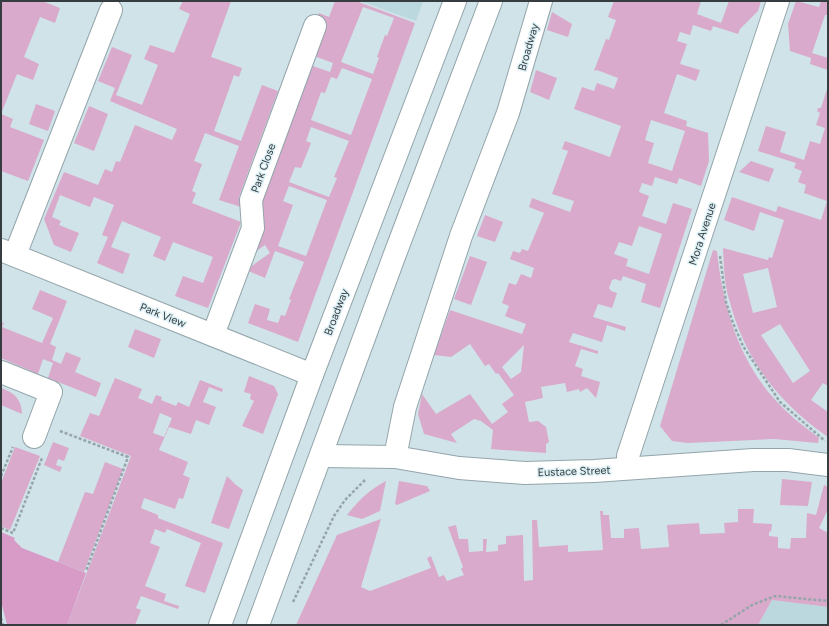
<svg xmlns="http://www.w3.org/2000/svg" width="829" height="626" viewBox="0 0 829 626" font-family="Figtree,sans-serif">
<rect width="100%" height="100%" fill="#d0e3e9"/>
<!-- built -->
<g fill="#bbd8de">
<path d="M360 1H423L416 21Z"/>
<path d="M772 600 828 607V625H758Z"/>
</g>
<!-- green -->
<g fill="#d9aacb" fill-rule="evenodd">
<path d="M1 1H42L60 8 55 23 40 17 24 57 39 64 33 80 17 74 1 114 13 119 10 127 44 140 28 181 1 171Z"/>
<path d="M183 1H231L211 57 242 68 239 77 234 75 214 131 241 141 262 85 278 91 239 197 241 207 219 200 239 146 205 133 194 161 202 164 192 191 196 193 192 203 241 222 208 308 175 296 183 276 203 283 213 257 173 242 165 261 153 256 161 237 122 221 111 247 130 254 123 274 97 263 108 237 102 235 114 205 94 197 90 207 60 195 52 217 61 221 59 225 79 233 71 252 54 245 44 219 64 172 98 185 105 169 112 172 116 161 120 162 135 125 172 140 177 129 110 101 115 88 98 81 112 47 132 55 116 95 142 105 158 65 144 59 150 45 174 53 190 14 179 9Z"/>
<path d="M335 1H356L415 23 298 342 248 323 255 304 270 309 267 320 278 323 281 315 285 316 291 300 289 299 304 262 275 251 265 278 246 270 270 253 265 245 251 255 260 207 310 65 330 72 333 63 314 56 316 21 319 13 329 17ZM363 7 394 18 387 36 385 35 377 57 379 58 373 74 341 62ZM342 68 372 79 351 135 311 120 321 92 325 93 331 77 337 79ZM311 127 349 141 334 177 337 178 329 197 289 182 295 167 301 168 311 143 306 141ZM289 186 327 200 306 256 278 246 293 205 283 201Z"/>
<path d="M614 1H701L697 14 721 23 729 1H761L758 11 740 29 738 34 713 26 711 31 693 25 690 35 680 32 677 41 687 44 680 64 700 70 696 81 677 74 664 113 687 121 686 126 708 133 709 161 701 186 679 178 677 184 655 177 652 186 642 183 639 192 649 196 642 216 666 224 673 203 692 209 660 308 641 302 646 284 623 276 621 281 615 279 612 280 609 288 611 291 617 293 612 308 598 304 593 317 626 327 625 331 607 325 602 342 573 333 569 342 598 351V354L581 349 575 366 583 369 581 376 600 382 596 398 587 388 580 392 579 389 567 392 565 383 541 387 543 398 525 402 529 422 538 421 546 427 549 442 546 444V453L491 449 493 430 481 421 474 419 451 434 457 443 424 434 418 414 422 394 436 414 470 394 492 424 508 412 502 404 514 395 498 373 496 374 489 364 485 366 470 344 451 357 434 355 450 310 522 334 526 324 505 316 509 306 502 303 509 283 516 285 521 274 531 278 534 268 510 259 513 251 520 253 522 249 528 251 544 213 529 207 532 198 570 212 574 201 552 194 568 151 562 149 565 141 610 157 621 126 574 109 582 87 594 91 597 83 614 89 618 78 597 70 594 71 606 39 609 40 616 20 608 17ZM651 120 685 131 672 171 648 163 654 143 645 140ZM639 226 662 234 649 274 626 266 628 259 614 254 619 242 632 246ZM524 345 521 372 511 379 502 367Z"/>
<path d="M796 1 819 7 821 1 828 2V15H825L812 53 828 58V70L810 64 811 58 790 51 788 24Z"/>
<path d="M552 12 572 24 568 37 547 30Z"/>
<path d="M536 70 557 78 549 100 530 92Z"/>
<path d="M828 86V386L823 383 811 400 828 412V437C778 403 744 358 729 299 724 283 724 265 723 248L768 260 769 257 772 258 784 220 760 212 754 231 724 220 732 197 776 212 778 206 821 220 827 201 804 193 806 185 798 182 802 171 794 168 796 163 758 151 766 126 786 132 780 152 804 160 810 141 820 144 825 128 816 125 820 113 817 111 818 108H821ZM768 268 777 307 753 313 743 274ZM780 324 810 371 793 383 761 335Z"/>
<path d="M36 104 55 111 48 131 29 124Z"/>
<path d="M89 106 108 114 94 151 74 143Z"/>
<path d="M751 161 774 169 769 182 739 172Z"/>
<path d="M485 215 503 222 495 242 477 236Z"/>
<path d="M713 250 717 251C723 310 741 369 786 411 796 421 808 429 819 438L818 443 774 439 688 443 672 441 660 426Z"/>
<path d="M470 256 487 262 471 305 454 299Z"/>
<path d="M40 290 67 301 50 344 56 347 52 360 61 364 66 352 81 358 75 372 101 383 96 397 48 378 53 363 43 359 38 374 1 358V322L4 323 2 327 42 343 53 318 32 309Z"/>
<path d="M135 329 161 339 154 358 128 347Z"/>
<path d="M249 376 274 386 278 394 263 434 242 426 254 401 250 399 251 394 244 392Z"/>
<path d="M115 378 142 389 138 398 152 404 156 395 162 397 161 400 176 406 178 402 189 407 200 380 223 389 222 392 209 387 203 402 216 407 209 425 196 420 191 434 169 427 159 450 188 462 183 475 190 478 183 499 179 498 175 509 144 498 141 508 158 515V518L223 543 205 593 185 586 201 543 167 529 165 533 155 529 150 543 160 547 145 586 166 594 164 601 179 606 178 609 141 596 136 608 141 610 135 625H67L131 456 80 436 90 413 99 416ZM160 413 172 418 164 437 153 433Z"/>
<path d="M1 388C15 393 21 399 22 414L1 405Z"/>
<path d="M53 442 69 448 64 461 58 459 56 465 62 467 60 472 44 465Z"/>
<path d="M15 447 40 456 10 530 1 526V483Z"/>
<path d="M105 462 123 469 84 572 58 562 85 492 93 494Z"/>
<path d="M227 476 236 485 243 490 229 529 211 523Z"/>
<path d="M782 479 812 482 808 506 780 505Z"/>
<path d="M386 481 380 511 362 519 347 515C358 501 369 490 386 481Z"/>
<path d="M399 481 427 486 430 491 397 505 395 504Z"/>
<path d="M824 485 828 487V509L819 528 828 533V607L772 600 758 625H296L337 535 381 519 361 587 370 591 431 568 427 558 431 556 439 577 444 575 447 581 464 575 461 569 463 567 448 527 456 525 459 539H468L469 552 483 551V539H487L486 552 498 551V545L506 544V536L523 535 524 581 533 580 532 520H537L539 547 568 545V552L603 550 600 511H603V515H609L611 538H624V529L639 528 641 549 669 547 667 525 699 523 700 534 725 533 724 523 738 522V509H754L753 523 772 524 771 531 769 532V536L778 537V548L790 549 791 538H806L807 513 816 515Z"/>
</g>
<!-- forest -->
<path fill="#d89ac7" d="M1 532 15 538 14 540 22 548 86 573 67 625H7L1 601Z"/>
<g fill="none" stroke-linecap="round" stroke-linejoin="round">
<defs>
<g id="street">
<path d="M1 250 312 375"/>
<path d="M15 255 111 10"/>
<path d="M213 335 253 228 251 200 315 26"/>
<path d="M1 372 51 392 34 437"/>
<path d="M321 456 395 457 459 468 525 473 594 471 753 460H788L828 465"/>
<path d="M395 457 405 407 461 236 508 113 541 1"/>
<path d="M629 468 628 456 778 1"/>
</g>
<g id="highway">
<path d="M220 625 312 375 455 1"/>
<path d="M258 625 395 254 491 1"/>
</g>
</defs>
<!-- street casing -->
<use href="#street" stroke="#93a5aa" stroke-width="24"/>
<!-- highway casing -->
<use href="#highway" stroke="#93a5aa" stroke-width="24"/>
<!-- path -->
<g stroke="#97a5aa" stroke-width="2.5" stroke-dasharray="3 2" stroke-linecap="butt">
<path d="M720 256 726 302 733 323 743 346 780 402 825 441"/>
<path d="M60 431 128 457 86 571"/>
<path d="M1 476 13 447"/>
<path d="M1 528 13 533 42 458"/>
<path d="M293 602 334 516 345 500 365 480"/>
<path d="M1 618 3 625"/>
<path d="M721 625 752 605 775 596 828 601"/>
</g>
<!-- street -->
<use href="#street" stroke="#fff" stroke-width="22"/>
<!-- highway -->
<use href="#highway" stroke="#fff" stroke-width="22"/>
</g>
<g text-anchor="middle" stroke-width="3" stroke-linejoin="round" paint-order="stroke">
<!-- street labels -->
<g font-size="11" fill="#363d40" stroke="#ddf1f6">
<text transform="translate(528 47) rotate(-74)" y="4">Broadway</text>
<text transform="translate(263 168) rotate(-70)" y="4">Park Close</text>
<text transform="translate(702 234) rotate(-72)" y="4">Mora Avenue</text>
<text transform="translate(336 312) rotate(-69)" y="4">Broadway</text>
<text transform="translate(163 315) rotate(22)" y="4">Park View</text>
<text transform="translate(574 471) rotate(-2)" y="4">Eustace Street</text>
</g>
</g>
<!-- border -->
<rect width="829" height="626" fill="none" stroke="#363d40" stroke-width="4"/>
</svg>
